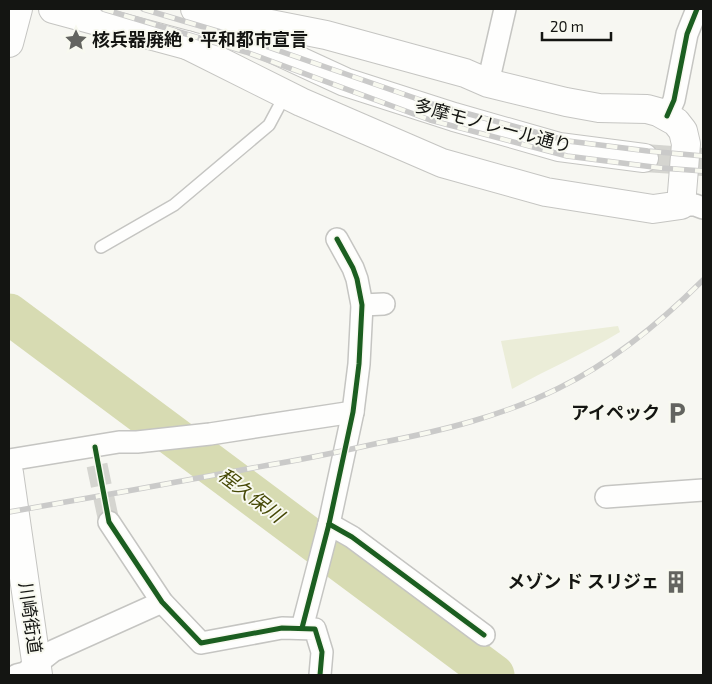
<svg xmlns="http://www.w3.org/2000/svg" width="712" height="684" viewBox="0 0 712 684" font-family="'Exo 2','Noto Sans JP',sans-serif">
<rect width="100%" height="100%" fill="#f7f7f2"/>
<!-- green -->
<path fill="#ebedd8" d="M618 326 620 332C585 353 548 369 512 389L501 341Z"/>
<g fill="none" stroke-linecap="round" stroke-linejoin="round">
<!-- river -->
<path stroke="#d7dbb2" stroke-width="41" d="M9 314 494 675"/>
<!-- minor-tunnel -->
<path stroke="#d5d5d0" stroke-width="21" stroke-dasharray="21 11" stroke-linecap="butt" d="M97 465 109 522"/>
<!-- secondary-tunnel -->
<path stroke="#d5d5d0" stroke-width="28" stroke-dasharray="28 14" stroke-linecap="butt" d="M644 158 703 162"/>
<defs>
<path id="service" d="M101 247 174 205 269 125 285 95"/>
<g id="minor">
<path d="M488 83 505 9"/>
<path d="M667 116 674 100 687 34 697 9"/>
<path d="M681 205H695L703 208"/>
<path d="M362 305 384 304"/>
<path d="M9 460 119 442H137L210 434 353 412"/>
<path d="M606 497 703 490"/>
<path d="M109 522 162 602 201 643 282 628 315 629 322 652 320 675"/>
<path d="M329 524 352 537 484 635"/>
<path d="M302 628 329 524 353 412 359 364 362 305 357 279 353 268 337 239"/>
<path d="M17 675 25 673 53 651 162 602"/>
</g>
<g id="secondary">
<path d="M53 9 205 50"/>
<path d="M219 24 345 82 454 117 559 147 644 158"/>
<path d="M187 45 301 102 442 163 546 192 653 209 681 205 686 144 683 131 676 122 658 112 647 109 599 108 566 102 488 83 465 73 326 35 195 9"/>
</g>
<g id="primary">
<path d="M9 43 18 9"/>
<path d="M9 473 38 675"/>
</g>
</defs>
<!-- service casing -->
<use href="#service" stroke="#c5c5c2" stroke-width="14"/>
<!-- minor casing -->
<use href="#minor" stroke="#c5c5c2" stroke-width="24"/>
<!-- secondary casing -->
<use href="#secondary" stroke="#c5c5c2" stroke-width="30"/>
<!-- primary casing -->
<use href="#primary" stroke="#c5c5c2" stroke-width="30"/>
<!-- service -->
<use href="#service" stroke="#fefefd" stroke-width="11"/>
<!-- minor -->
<use href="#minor" stroke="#fefefd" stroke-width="21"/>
<!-- secondary -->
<use href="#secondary" stroke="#fefefd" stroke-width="28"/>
<!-- primary -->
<use href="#primary" stroke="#fefefd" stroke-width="28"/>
<defs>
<g id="rail">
<path d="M103 9 246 52 430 120 567 156 661 168 703 171"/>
<path d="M143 9 251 41 432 104 568 141 648 151 703 156"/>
<path d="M9 512C96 497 182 481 269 465 306 459 343 451 379 443 441 431 503 416 559 388 614 361 660 323 703 280"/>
</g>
</defs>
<!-- rail casing -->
<use href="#rail" stroke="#cacac9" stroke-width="5.5"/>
<!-- rail -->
<use href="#rail" stroke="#f8f9f0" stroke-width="4" stroke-dasharray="11" stroke-linecap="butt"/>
<defs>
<g id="cycleway">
<path d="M667 116 674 100 687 34 697 9"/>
<path d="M95 447 109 522 162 602 201 643 282 628 315 629 322 652 320 675"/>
<path d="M329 524 352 537 484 635"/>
<path d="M302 628 329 524 353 412 359 364 362 305 357 279 353 268 337 239"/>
</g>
</defs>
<!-- cycleway casing -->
<use href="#cycleway" stroke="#f8f9f0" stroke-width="8"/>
<!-- cycleway -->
<use href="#cycleway" stroke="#1b5e20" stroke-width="5"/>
</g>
<!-- icons -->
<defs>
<symbol id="sight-bare" viewBox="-9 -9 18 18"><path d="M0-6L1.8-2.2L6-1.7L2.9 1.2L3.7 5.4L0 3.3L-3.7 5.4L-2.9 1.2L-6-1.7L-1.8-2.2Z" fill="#636460" stroke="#f8f9f0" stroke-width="2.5" paint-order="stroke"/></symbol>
<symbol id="parking-bare" viewBox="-9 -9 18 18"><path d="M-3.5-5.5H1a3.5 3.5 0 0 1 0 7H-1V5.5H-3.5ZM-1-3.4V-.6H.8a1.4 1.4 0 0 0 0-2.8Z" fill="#636460" stroke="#f8f9f0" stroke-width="2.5" paint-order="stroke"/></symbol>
<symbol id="building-bare" viewBox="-9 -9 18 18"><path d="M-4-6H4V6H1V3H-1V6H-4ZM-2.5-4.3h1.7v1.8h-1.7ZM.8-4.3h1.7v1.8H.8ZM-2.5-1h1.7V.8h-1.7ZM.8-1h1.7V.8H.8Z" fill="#636460" stroke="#f8f9f0" stroke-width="2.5" paint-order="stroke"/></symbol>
</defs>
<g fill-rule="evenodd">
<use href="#sight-bare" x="60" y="24" width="32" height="32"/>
<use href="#parking-bare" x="661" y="397" width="32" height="32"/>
<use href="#building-bare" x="660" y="566" width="32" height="32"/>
</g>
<g text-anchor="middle" stroke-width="4" stroke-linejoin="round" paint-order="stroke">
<!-- poi labels -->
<g font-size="18" font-weight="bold" fill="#141512" stroke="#f8f9f0" text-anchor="end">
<text x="92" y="46" text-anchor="start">核兵器廃絶・平和都市宣言</text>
<text x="660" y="419">アイペック</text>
<text x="659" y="588">メゾン ド スリジェ</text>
</g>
<!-- street labels -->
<g font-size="18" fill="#141512" stroke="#f8f9f0">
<text transform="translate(493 126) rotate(15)" y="6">多摩モノレール通り</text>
<text transform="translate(30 618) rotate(82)" y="6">川崎街道</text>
</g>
<!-- water labels -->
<g font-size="19" font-style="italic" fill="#464906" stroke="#f8f9f0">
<text transform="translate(251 495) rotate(37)" y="7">程久保川</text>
</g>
</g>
<!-- border -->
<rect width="712" height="684" fill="none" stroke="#141512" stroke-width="20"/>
<!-- scale -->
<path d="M542 32v8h69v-8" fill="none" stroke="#141512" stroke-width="2.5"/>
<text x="550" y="32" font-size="15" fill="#141512" stroke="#f8f9f0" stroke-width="4" paint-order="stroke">20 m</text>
</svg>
